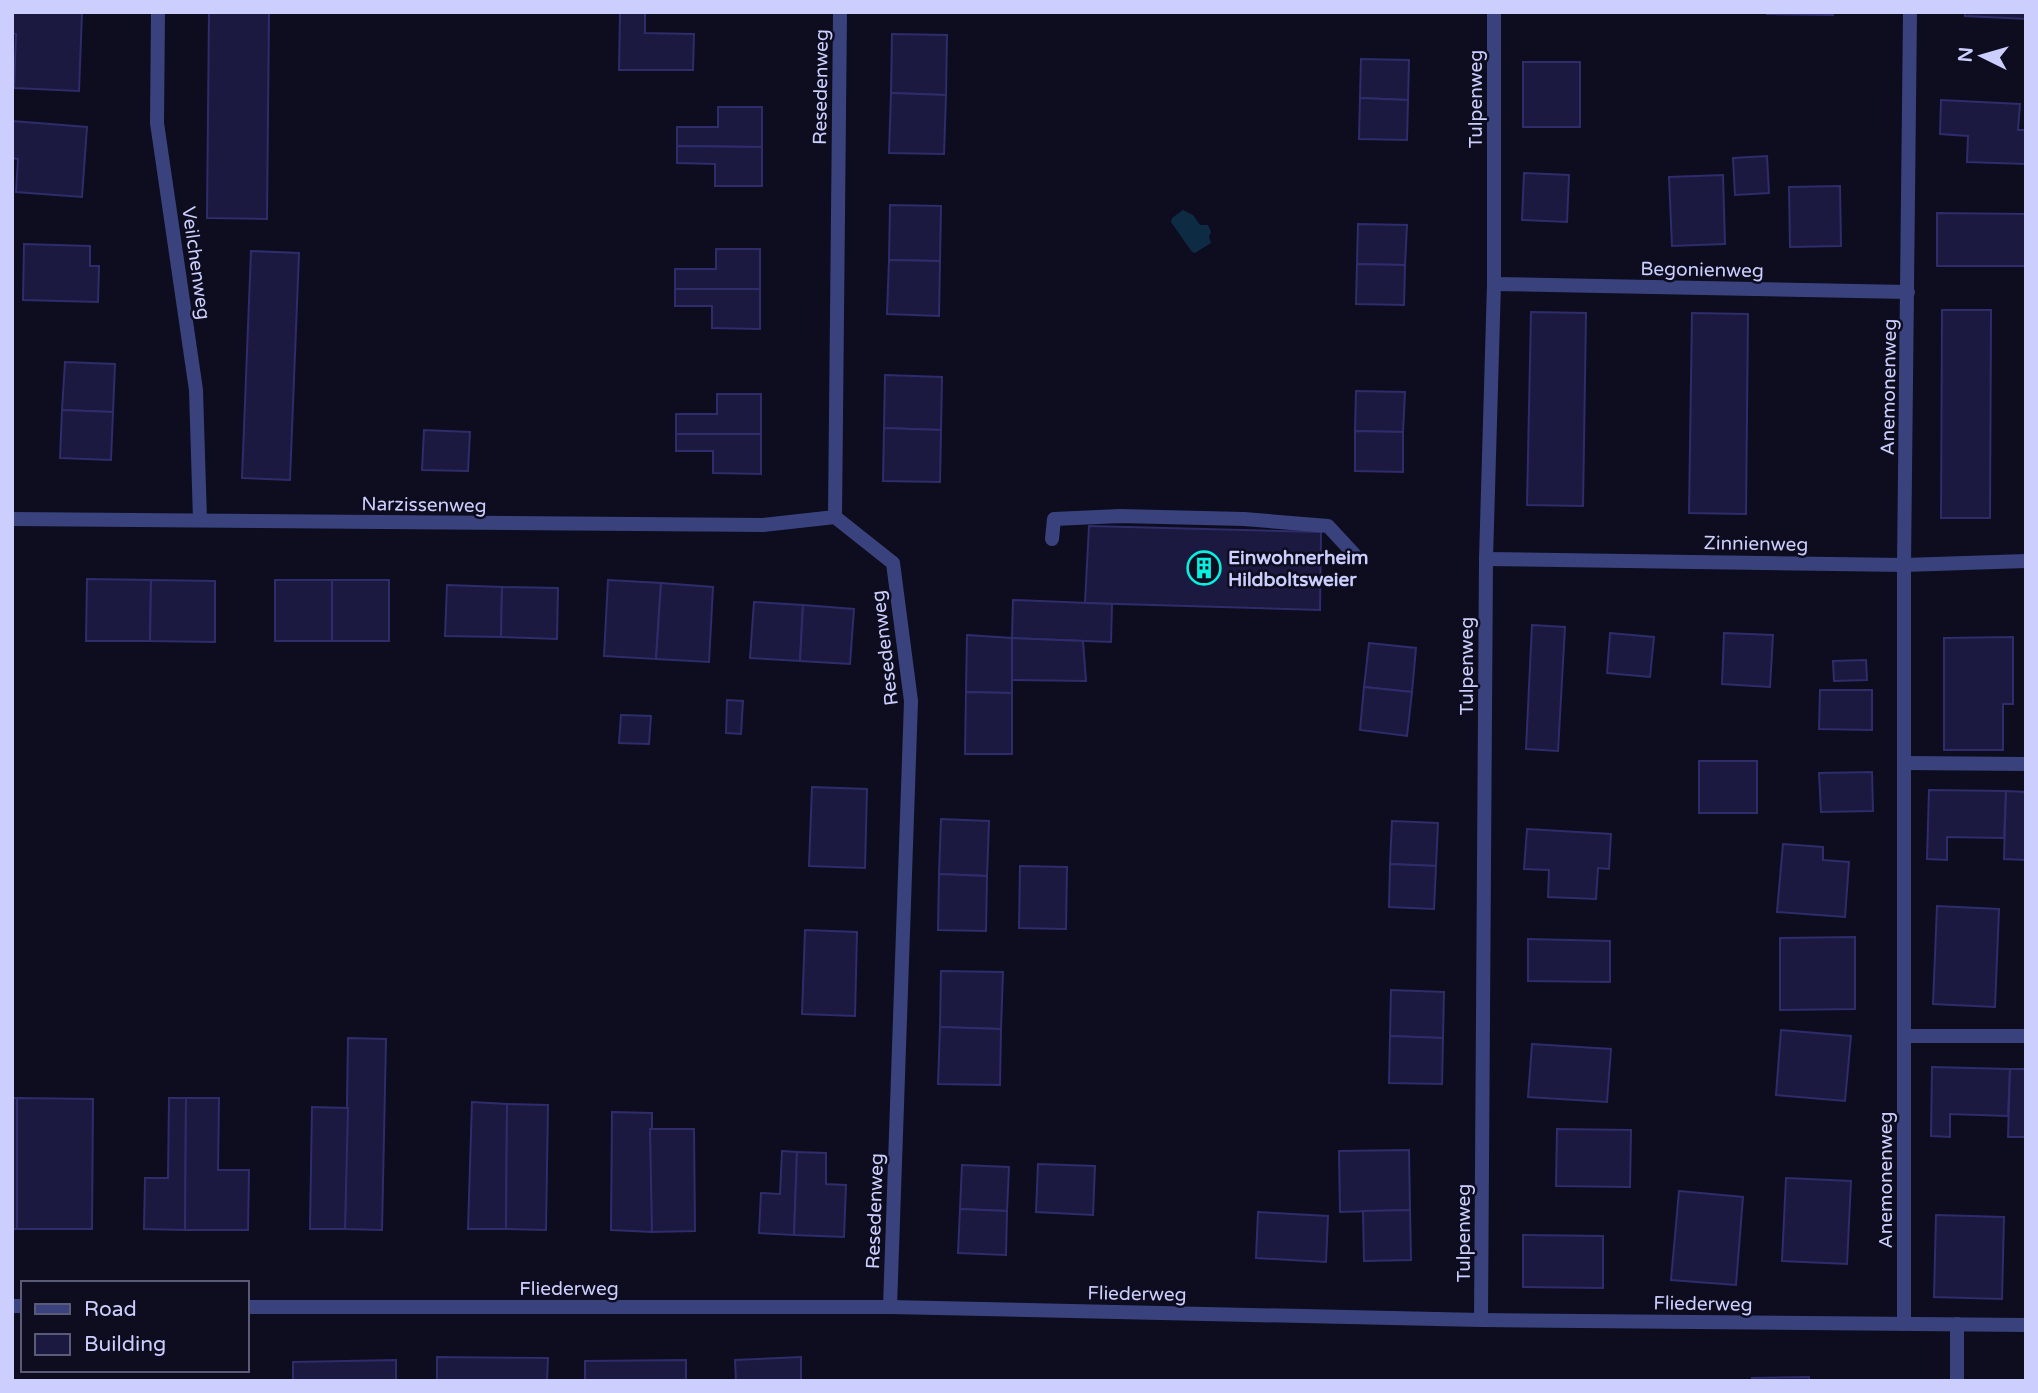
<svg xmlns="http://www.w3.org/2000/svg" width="2038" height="1393" viewBox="0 0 2038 1393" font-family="'Varela Round',sans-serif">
<rect width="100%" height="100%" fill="#0d0d1f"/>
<!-- water -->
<path fill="#0d2b43" d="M1183 210 1193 215 1200 225H1208L1211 232 1209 237 1211 243 1195 253 1192 252 1171 222 1172 218Z"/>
<!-- building -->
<g fill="#1b193f" stroke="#2e2c6b" stroke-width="2">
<path d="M12 12H82L79 91 14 88 16 34 12 33Z"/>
<path d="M209 12H269L267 219 207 218Z"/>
<path d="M620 12H645V33L694 34 693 70H619Z"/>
<path d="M1767 12H1833V15L1767 14Z"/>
<path d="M1965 12H2026V19L1965 16Z"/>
<path d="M892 34 947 35 946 95 891 93Z"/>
<path d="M1361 59 1409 60 1408 100 1360 98Z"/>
<rect x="1523" y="62" width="57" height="65"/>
<path d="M891 93 946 95 944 154 889 153Z"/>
<path d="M1360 98 1408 100 1407 140 1359 139Z"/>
<path d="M1941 100 2020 104 2018 130H2026V164L1967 162 1968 136 1940 134Z"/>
<path d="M718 107H762V147L677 146V127H718Z"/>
<path d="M12 121 87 127 82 197 16 192 18 159 12 158Z"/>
<path d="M677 146 762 147V186H715V164L677 163Z"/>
<path d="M1767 156 1769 193 1735 195 1733 158Z"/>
<path d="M1524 173 1569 175 1567 222 1522 220Z"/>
<path d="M1723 175 1725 244 1672 246 1669 177Z"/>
<path d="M1840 186 1841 246 1790 247 1789 187Z"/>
<path d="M890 205 941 206 940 261 889 260Z"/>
<path d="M1937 213 2026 214V266H1937Z"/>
<path d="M1358 224 1407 225 1405 265 1357 264Z"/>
<path d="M24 244 90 246V266H99L98 302 23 300Z"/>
<path d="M716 249H760V289H675V269H716Z"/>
<path d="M251 251 299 253 290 480 242 478Z"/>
<path d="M889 260 940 261 939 316 887 314Z"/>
<path d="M1357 264 1405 265 1404 305 1356 304Z"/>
<path d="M675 289H760V329L712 328V306H675Z"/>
<path d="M1942 310H1991L1990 518H1941Z"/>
<path d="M1531 312 1586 313 1583 506 1527 505Z"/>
<path d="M1692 313 1748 314 1746 514 1689 513Z"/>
<path d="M65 362 115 364 113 412 62 410Z"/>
<path d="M885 375 942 377 941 430 884 428Z"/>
<path d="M1356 391 1405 392 1403 432 1355 431Z"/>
<path d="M717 394H761V434H676V414H717Z"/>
<path d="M62 410 113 412 111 460 60 458Z"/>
<path d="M884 428 941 430 940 482 883 481Z"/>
<path d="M424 430 470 432 468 471 422 470Z"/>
<path d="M1355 431 1403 432V472L1355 471Z"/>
<path d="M676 434H761V474L713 473V451H676Z"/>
<path d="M1089 526 1321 532 1320 610 1085 603Z"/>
<path d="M87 579 151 580 150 641H86Z"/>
<path d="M151 580 215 581V642L150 641Z"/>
<rect x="275" y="580" width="57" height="61"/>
<rect x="332" y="580" width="57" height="61"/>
<path d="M608 580 661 583 656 659 604 656Z"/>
<path d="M661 583 713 587 709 662 656 659Z"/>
<path d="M447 585 502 587 501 637 445 636Z"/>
<path d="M502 587 558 588 557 639 501 637Z"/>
<path d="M1013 600 1112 604 1111 642 1012 638Z"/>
<path d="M754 602 803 605 800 661 750 658Z"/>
<path d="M803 605 854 609 850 664 800 661Z"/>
<path d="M1532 625 1565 627 1558 751 1526 749Z"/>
<path d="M1610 633 1654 637 1650 677 1607 673Z"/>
<path d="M1724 633 1773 635 1770 687 1722 684Z"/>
<path d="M967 635 1012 638V693L966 692Z"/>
<path d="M2013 637V704H2003V750H1944V638Z"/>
<path d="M1012 638 1083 641 1086 681 1012 680Z"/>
<path d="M1369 643 1416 648 1412 692 1364 687Z"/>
<path d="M1866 660 1867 680 1834 681 1833 661Z"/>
<path d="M1364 687 1412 692 1407 736 1360 730Z"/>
<path d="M1820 690H1872V730L1819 729Z"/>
<path d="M966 692 1012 693V754H965Z"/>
<path d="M727 700 743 701 741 734 726 733Z"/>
<path d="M621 715 651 716 649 744 619 743Z"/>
<rect x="1699" y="761" width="58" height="52"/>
<path d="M1872 772 1873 811 1821 812 1819 773Z"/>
<path d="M812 787 867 789 865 868 809 866Z"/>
<path d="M1929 790 2006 791 2004 838 1947 837V860L1927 859Z"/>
<path d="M2006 791 2026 792V860L2004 859Z"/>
<path d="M941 819 989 821 987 876 939 874Z"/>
<path d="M1392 821 1438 823 1436 866 1390 864Z"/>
<path d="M1527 829 1611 834 1609 869 1598 868 1596 899 1548 897 1549 870 1524 869Z"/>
<path d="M1783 844 1823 847V860L1849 862 1845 917 1777 912Z"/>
<path d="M1390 864 1436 866 1434 909 1389 907Z"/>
<path d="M1020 866 1067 867 1066 929 1019 928Z"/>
<path d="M939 874 987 876 986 931 938 930Z"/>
<path d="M1937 906 1999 909 1995 1007 1933 1004Z"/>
<path d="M805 930 857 932 855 1016 802 1014Z"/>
<path d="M1855 937V1009L1780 1010V938Z"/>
<path d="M1528 939 1610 941V982L1528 981Z"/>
<path d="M941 971 1003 972 1001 1029 940 1027Z"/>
<path d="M1391 990 1444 992 1443 1038 1390 1036Z"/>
<path d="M940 1027 1001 1029 1000 1085 938 1084Z"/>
<path d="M1781 1030 1851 1036 1845 1101 1776 1095Z"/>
<path d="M1390 1036 1443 1038 1442 1084 1389 1083Z"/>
<path d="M348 1038 386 1039 382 1230 345 1229Z"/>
<path d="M1532 1044 1611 1049 1607 1102 1528 1097Z"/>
<path d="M1932 1067 2010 1069 2008 1116 1950 1114V1137L1931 1136Z"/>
<path d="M2010 1069H2026V1137H2008Z"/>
<rect x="12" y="1098" width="5" height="131"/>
<path d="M17 1098 93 1099 92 1229H17Z"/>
<path d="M169 1098H186L185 1230 144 1229 145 1178H168Z"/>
<path d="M186 1098H219L218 1170H249L248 1230H185Z"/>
<path d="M472 1102 507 1104 506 1229H468Z"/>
<path d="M507 1104 548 1105 546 1230 506 1229Z"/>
<path d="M312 1107 348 1108 345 1229H310Z"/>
<path d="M612 1112 652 1113V1232L611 1230Z"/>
<path d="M650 1129H694L695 1231 652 1232Z"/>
<path d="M1557 1129 1631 1130 1630 1187 1556 1186Z"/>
<path d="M1409 1150 1410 1210 1340 1212 1339 1151Z"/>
<path d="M782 1151 797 1152 794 1235 759 1233 761 1193 780 1194Z"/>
<path d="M797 1152 826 1153V1184L846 1185 844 1237 794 1235Z"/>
<path d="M1038 1164 1095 1166 1093 1215 1036 1212Z"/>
<path d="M962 1165 1009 1167 1007 1211 960 1209Z"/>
<path d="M1786 1178 1851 1181 1847 1264 1782 1261Z"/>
<path d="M1679 1191 1743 1197 1736 1285 1671 1280Z"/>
<path d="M960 1209 1007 1211 1006 1255 958 1253Z"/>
<path d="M1410 1210 1411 1260 1364 1261 1363 1211Z"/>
<path d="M1258 1212 1328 1216 1326 1262 1256 1258Z"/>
<path d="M1936 1215 2004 1217 2002 1299 1934 1297Z"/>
<path d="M1523 1235 1603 1236V1288L1523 1287Z"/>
<path d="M437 1357 548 1358 547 1381H437Z"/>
<path d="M801 1357V1381H736L735 1360Z"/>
<path d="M396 1360V1381H293V1362Z"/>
<path d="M686 1360V1381H585V1361Z"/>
<path d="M1809 1377V1381H1752V1378Z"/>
</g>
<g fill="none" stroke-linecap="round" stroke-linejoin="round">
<!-- lane -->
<path stroke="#39427d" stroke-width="14" d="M1052 539 1054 519 1120 516 1244 519 1328 526 1354 554"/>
<!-- street -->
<g stroke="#39427d" stroke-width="14">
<path d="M158 12 157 123 196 390 200 520"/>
<path d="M840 12 835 517 893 563 911 701 890 1307"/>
<path d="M1494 284 1908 292"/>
<path d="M12 519 763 525 835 517"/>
<path d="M1486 559 1904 565 2026 561"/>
<path d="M1904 763 2026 764"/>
<path d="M1904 1036H2026"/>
<path d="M12 1306H23"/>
<path d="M247 1307H890L1481 1320 2026 1325"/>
<path d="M1481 1320 1486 559 1494 284V12"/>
<path d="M1904 1324V565L1910 12"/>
<path d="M1957 1381V1324"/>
</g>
</g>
<!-- icons -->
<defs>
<symbol id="building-ring" viewBox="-11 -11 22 22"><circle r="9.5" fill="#0d0d1f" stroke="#06f0df" stroke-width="1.5"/><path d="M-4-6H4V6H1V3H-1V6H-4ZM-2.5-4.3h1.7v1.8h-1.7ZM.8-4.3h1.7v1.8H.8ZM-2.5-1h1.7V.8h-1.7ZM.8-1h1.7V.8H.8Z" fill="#06f0df"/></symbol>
</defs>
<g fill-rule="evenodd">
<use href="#building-ring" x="1185" y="549" width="38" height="38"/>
</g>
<g text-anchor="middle" stroke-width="5" stroke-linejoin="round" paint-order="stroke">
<!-- street labels -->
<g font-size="19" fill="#cccffe" stroke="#0d0d1f">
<text transform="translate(820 87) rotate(-89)" y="7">Resedenweg</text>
<text transform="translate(1475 99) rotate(-90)" y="7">Tulpenweg</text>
<text transform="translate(197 263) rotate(82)" y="7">Veilchenweg</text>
<text transform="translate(1702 269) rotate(1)" y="7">Begonienweg</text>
<text transform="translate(1888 387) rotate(-89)" y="7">Anemonenweg</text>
<text transform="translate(424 504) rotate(1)" y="7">Narzissenweg</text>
<text transform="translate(1756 543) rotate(1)" y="7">Zinnienweg</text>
<text transform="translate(884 648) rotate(-97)" y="7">Resedenweg</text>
<text transform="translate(1466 666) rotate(-90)" y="7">Tulpenweg</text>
<text transform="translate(1885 1180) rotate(-90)" y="7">Anemonenweg</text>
<text transform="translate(874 1211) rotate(-88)" y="7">Resedenweg</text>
<text transform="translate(1463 1233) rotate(-90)" y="7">Tulpenweg</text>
<text x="569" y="1295">Fliederweg</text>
<text transform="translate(1137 1293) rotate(1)" y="7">Fliederweg</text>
<text transform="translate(1703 1303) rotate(1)" y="7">Fliederweg</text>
</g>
<!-- poi labels -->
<g font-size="19" font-weight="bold" fill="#cccffe" stroke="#0d0d1f" text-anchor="start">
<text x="1228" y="564">Einwohnerheim<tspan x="1228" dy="22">Hildboltsweier</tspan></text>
</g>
</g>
<!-- border -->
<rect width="2038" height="1393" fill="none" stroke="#cccffe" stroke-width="28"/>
<!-- legend -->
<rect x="21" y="1281" width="228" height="91" fill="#0d0d1f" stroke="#595b78" stroke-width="2"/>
<rect x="35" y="1304" width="35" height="10" fill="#39427d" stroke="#595b78" stroke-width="2"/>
<text x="84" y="1316" font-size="21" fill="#cccffe">Road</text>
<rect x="35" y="1334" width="35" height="21" fill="#1b193f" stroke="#595b78" stroke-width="2"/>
<text x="84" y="1351" font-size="21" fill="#cccffe">Building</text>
<!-- north arrow -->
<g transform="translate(1982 56) rotate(275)" stroke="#0d0d1f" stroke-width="5" paint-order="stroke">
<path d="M0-5L12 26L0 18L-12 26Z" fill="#cccffe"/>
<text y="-10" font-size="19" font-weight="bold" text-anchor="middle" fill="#cccffe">N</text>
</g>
</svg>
